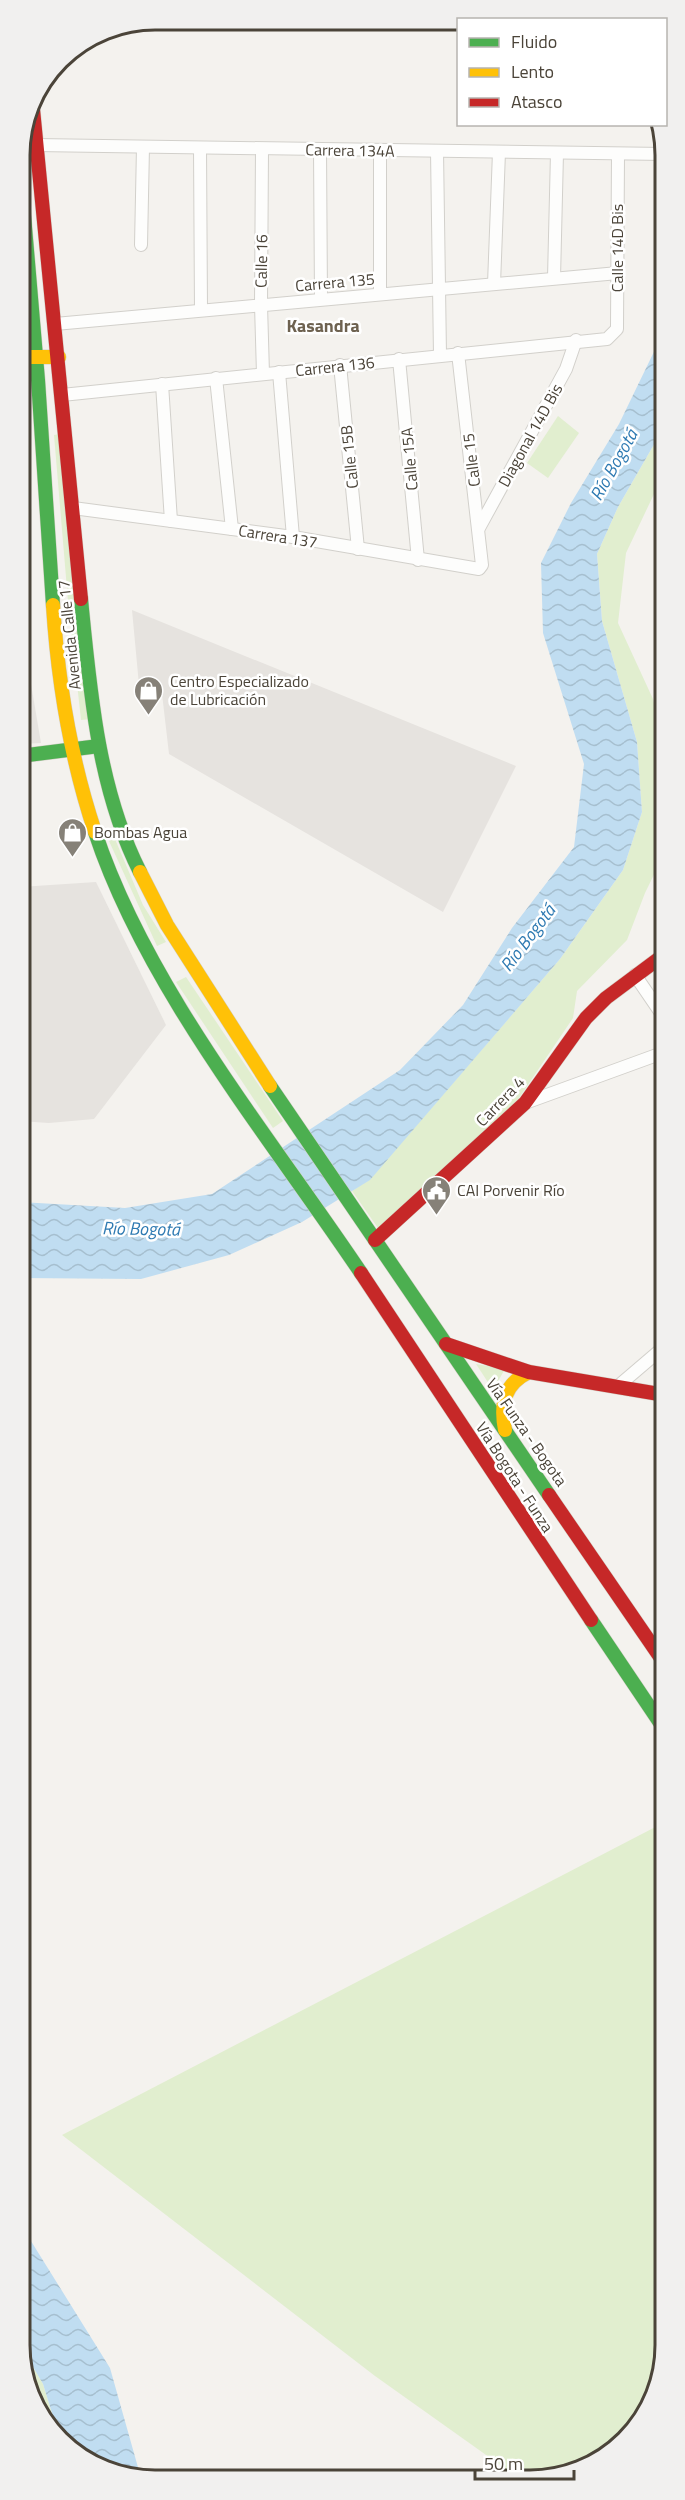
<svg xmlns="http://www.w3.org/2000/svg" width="685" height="2500" viewBox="0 0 685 2500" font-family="'Titillium Web',sans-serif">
<defs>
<pattern id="water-waves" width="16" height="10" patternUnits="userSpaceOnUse" patternTransform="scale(1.5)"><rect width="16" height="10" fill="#c0ddf1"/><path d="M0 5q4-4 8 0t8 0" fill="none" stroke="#a6bfcf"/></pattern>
</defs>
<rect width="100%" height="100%" fill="#f4f2ee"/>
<!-- green -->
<g fill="#e1eecf">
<path d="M558 416 579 433 548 478 527 463Z"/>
<path d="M664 427V480L654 494 626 553 618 623 653 699 665 746V852L645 893 627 940 577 991 573 1018 517 1101 378 1228 352 1191 370 1179 560 959 623 870 642 812 637 742 602 621 597 554 618 507Z"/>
<path d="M60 434 91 719 81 720 68 601 54 435Z"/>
<path d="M115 839 143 905 166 942 157 946 109 841Z"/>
<path d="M186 977 283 1121 273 1128 176 982Z"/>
<path d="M476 1364 505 1369 493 1390Z"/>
<path d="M665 1822V2354L632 2435 597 2463 548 2479H520L375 2376 62 2135Z"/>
<path d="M21 2346 43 2384 61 2442 21 2363Z"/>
</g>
<!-- parking -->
<g fill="#e6e3df">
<path d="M132 610 516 766 443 912 169 754 161 685H139Z"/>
<path d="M20 625H21L41 743 20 744Z"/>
<path d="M96 882 166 1025 94 1119 49 1123 20 1121V887Z"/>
</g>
<!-- water -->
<g fill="url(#water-waves)">
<path d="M664 331V427L618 507 597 554 602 621 637 742 642 812 623 870 560 959 370 1180 302 1222 229 1255 141 1279 20 1278V1202L125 1208 212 1194 400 1070 463 1005 512 928 574 847 584 764 543 633 541 563 571 503 619 424Z"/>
<path d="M21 2225 110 2368 141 2478H128L61 2442 43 2384 21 2346Z"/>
</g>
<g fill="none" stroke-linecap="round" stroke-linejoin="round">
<defs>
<g id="street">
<path d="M36 145 664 154"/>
<path d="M200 148 201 310"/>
<path d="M262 149 261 305 263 374"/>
<path d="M320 149 321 299"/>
<path d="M380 150V294"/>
<path d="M437 151 440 355"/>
<path d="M141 245 143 147"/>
<path d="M554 278 557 153"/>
<path d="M494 284 499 152"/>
<path d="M55 324 618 273"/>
<path d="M399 359 418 560"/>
<path d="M340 365 358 549"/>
<path d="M279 372 293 537"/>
<path d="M216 378 232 529"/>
<path d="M162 384 171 521"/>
<path d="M62 395 607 339 617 329 618 154"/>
<path d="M73 508 293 537 479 569 482 565 458 353"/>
<path d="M479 528 566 369 576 340"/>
<path d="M635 975 665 1019"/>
<path d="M525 1103 665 1052"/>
<path d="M617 1387 665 1346"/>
</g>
<g id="fast">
<path d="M20 168 38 380 53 605"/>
<path d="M81 599C90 691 98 789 140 872"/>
<path d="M20 756 99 746"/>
<path d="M95 832C147 989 270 1137 361 1273"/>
<path d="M270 1086 549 1495"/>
<path d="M591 1620 665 1730"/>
</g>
<g id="slow">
<path d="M20 357H59"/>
<path d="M53 605C58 683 70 757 95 832"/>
<path d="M140 872 167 925 270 1086"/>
<path d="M505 1430C500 1404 504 1384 529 1372"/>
</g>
<g id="jam">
<path d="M32 99 81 599"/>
<path d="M375 1240 525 1103 586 1018 606 998 665 954"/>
<path d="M361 1273 591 1620"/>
<path d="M446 1344 529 1372 665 1395"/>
<path d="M549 1495 665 1664"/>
</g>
</defs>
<!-- street casing -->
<use href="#street" stroke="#d2d0cb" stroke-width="14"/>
<!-- fast casing -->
<use href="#fast" stroke="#d3cfc5" stroke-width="15"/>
<!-- slow casing -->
<use href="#slow" stroke="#d3cfc5" stroke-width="15"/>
<!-- jam casing -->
<use href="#jam" stroke="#d3cfc5" stroke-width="15"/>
<!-- street -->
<use href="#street" stroke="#fdfdfc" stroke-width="12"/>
<!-- fast -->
<use href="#fast" stroke="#4caf50" stroke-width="14"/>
<!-- slow -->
<use href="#slow" stroke="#ffc107" stroke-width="14"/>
<!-- jam -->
<use href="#jam" stroke="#c62828" stroke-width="14"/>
</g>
<!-- icons -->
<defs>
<symbol id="shop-pin" viewBox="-11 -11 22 30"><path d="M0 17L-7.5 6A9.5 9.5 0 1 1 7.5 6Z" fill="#868178" stroke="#fff"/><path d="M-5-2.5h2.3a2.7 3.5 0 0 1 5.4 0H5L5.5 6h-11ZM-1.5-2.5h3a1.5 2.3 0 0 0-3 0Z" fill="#fff"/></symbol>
<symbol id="civic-pin" viewBox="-11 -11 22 30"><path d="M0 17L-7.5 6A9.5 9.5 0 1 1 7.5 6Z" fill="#868178" stroke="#fff"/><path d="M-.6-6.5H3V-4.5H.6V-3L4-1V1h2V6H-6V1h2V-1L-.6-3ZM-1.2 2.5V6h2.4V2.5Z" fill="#fff"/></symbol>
</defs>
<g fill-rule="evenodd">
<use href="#shop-pin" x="132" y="674" width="33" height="45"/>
<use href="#shop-pin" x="56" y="816" width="33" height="45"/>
<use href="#civic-pin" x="420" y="1174" width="33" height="45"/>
</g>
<g text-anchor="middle" stroke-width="5" stroke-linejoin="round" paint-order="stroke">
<!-- street labels -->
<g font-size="16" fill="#4b4439" stroke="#fff">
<text transform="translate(350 150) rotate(1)" y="6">Carrera 134A</text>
<text transform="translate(617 248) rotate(-90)" y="6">Calle 14D Bis</text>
<text transform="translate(261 261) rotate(-89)" y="6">Calle 16</text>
<text transform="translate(335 282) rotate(-5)" y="6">Carrera 135</text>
<text transform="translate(335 366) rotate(-6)" y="6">Carrera 136</text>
<text transform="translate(530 435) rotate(-61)" y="6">Diagonal 14D Bis</text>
<text transform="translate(349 457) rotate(-96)" y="6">Calle 15B</text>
<text transform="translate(409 459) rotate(-95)" y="6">Calle 15A</text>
<text transform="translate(471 460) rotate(-97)" y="6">Calle 15</text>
<text transform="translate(278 536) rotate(9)" y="6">Carrera 137</text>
<text transform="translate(69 635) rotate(-96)" y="6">Avenida Calle 17</text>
<text transform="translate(500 1101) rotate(-46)" y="6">Carrera 4</text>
<text transform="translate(527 1432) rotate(55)" y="6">Vía Funza - Bogota</text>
<text transform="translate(515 1477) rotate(57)" y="6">Vía Bogota - Funza</text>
</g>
<!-- poi labels -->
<g font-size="16" fill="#4b4439" stroke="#fff" text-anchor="start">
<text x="170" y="687">Centro Especializado<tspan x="170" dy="18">de Lubricación</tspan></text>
<text x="94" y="838">Bombas Agua</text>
<text x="457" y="1196">CAI Porvenir Río</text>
</g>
<!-- neighbourhood labels -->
<g font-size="18" font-weight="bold" fill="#6e6250" stroke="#fff">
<text x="323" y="332">Kasandra</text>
</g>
<!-- water labels -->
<g font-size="18" font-style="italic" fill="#2e7ab2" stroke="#fff">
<text transform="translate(614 465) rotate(-61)" y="6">Río Bogotá</text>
<text transform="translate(528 938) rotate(-53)" y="6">Río Bogotá</text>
<text transform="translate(141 1229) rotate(1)" y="6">Río Bogotá</text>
</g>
</g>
<!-- crop -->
<path d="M0 0H685V2500H0ZM155 30H530A125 125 0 0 1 655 155V2345A125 125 0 0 1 530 2470H155A125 125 0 0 1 30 2345V155A125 125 0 0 1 155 30Z" fill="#f1f0ef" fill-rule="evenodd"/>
<path fill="none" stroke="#4b4439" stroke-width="3" d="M155 30H530A125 125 0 0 1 655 155V2345A125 125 0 0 1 530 2470H155A125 125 0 0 1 30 2345V155A125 125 0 0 1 155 30Z"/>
<!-- legend -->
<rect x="457" y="18" width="210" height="108" fill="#ffffff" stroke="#b7b4b0" stroke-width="1.5"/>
<rect x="469" y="38" width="30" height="9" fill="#4caf50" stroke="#b7b4b0" stroke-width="1.5"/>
<text x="511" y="48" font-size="18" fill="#4b4439">Fluido</text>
<rect x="469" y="68" width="30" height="9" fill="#ffc107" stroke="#b7b4b0" stroke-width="1.5"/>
<text x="511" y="78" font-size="18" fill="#4b4439">Lento</text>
<rect x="469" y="98" width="30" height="9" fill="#c62828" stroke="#b7b4b0" stroke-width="1.5"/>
<text x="511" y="108" font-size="18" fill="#4b4439">Atasco</text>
<!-- scale -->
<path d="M475 2470v9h99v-9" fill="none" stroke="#4b4439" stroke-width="3"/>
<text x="484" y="2470" font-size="18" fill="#4b4439" stroke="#ffffff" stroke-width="4.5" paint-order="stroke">50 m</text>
</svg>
